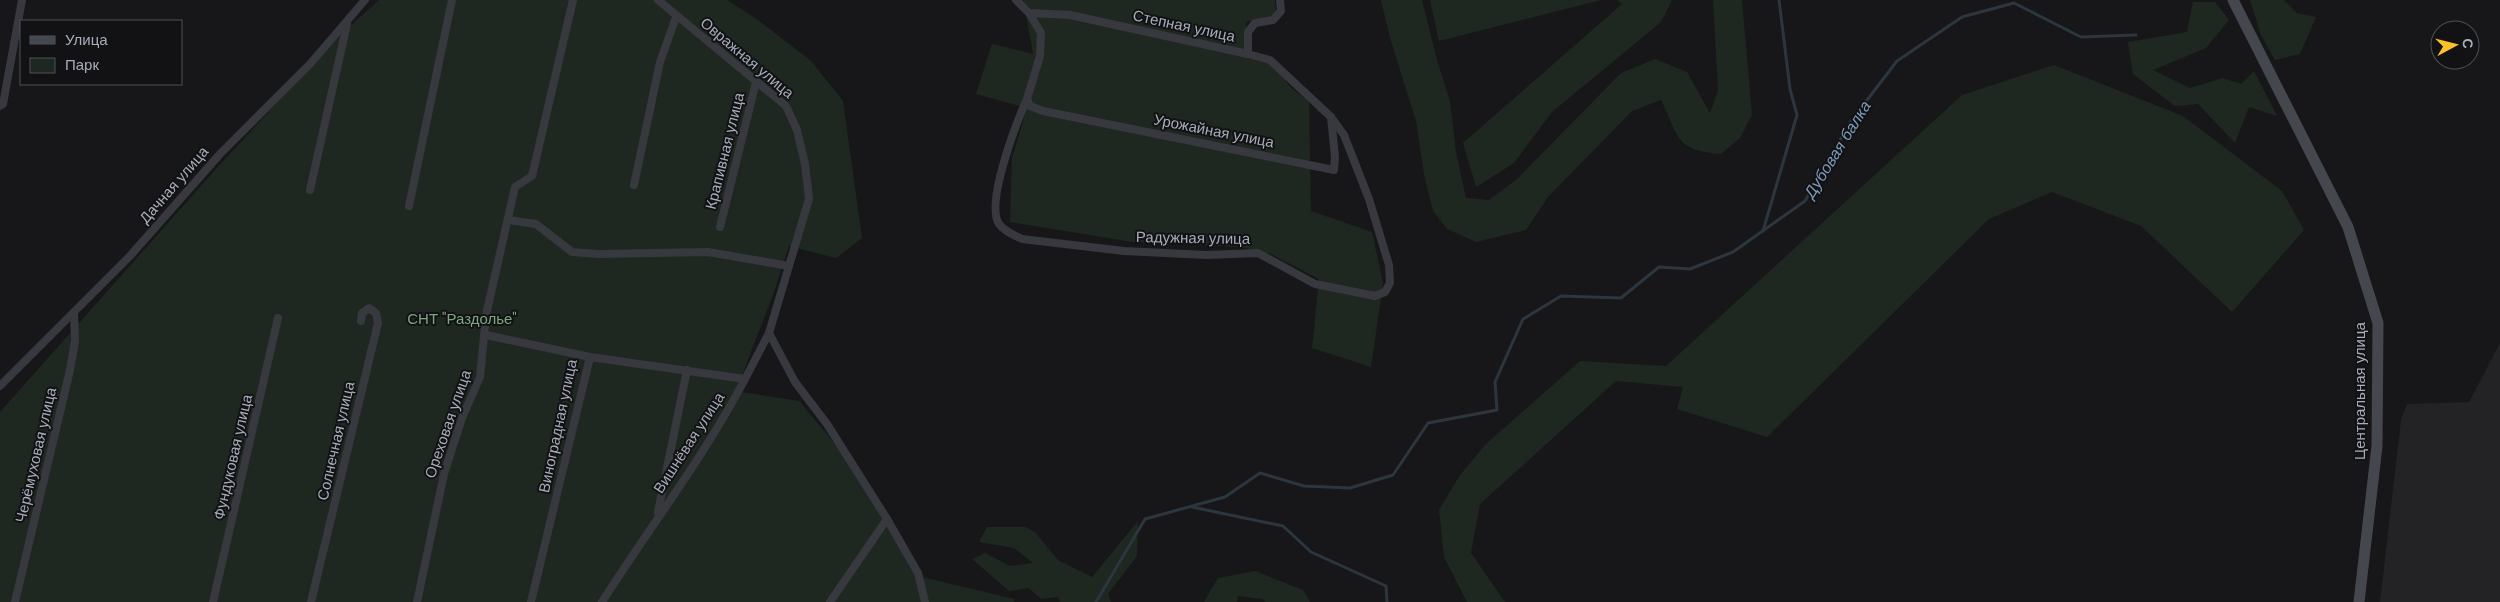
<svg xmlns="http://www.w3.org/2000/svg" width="2500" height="602" viewBox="0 0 2500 602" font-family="'DM Sans',sans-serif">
<rect width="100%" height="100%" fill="#171719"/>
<!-- built -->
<path fill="#232326" d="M2500 343V602H2380L2401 420 2407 404 2469 402Z"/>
<!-- green -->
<g fill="#1e2820">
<path d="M379 0H727L758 20 811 61 843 101 862 238 836 258 789 246 774 292 736 391 799 401 836 445 918 576 1014 599V602H0V412L215 170 339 36Z"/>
<path d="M1011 0H1275L1276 15 1246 22 1247 58 1275 65 1291 88 1309 101 1311 211 1372 232 1383 284 1371 367 1312 348 1319 279 1271 254 1241 247 1133 242 1010 222 1012 158 1027 108 976 94 992 44 1033 54 1026 14Z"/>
<path d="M1381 0H1422L1437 60 1450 101 1456 152 1466 198 1489 200 1517 179 1621 73 1655 59 1687 72 1710 113 1718 91 1713 0H1742L1752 115 1740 138 1721 154C1674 150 1680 138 1661 100L1632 111 1548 197 1526 230 1476 242 1447 229 1433 211 1424 174 1416 121 1390 38Z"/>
<path d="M1430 0H1601L1439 41Z"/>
<path d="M1617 0H1672L1661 22 1552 112 1514 163 1476 187 1463 143 1622 4Z"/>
<path d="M2250 0H2284L2297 13 2316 17 2300 54 2275 60 2261 35Z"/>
<path d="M2193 2H2215L2229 20 2206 48 2153 70 2190 88 2223 78 2241 84 2254 71 2277 116 2249 107 2235 143 2198 104 2175 106 2133 74 2128 42 2187 32Z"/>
<path d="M2054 65 2183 116 2282 191 2304 230 2232 312 2141 226 2052 192 1989 219 1767 437 1677 409 1683 387 1616 381 1480 504 1471 553 1505 602H1467L1444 557 1439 510 1460 475 1486 444 1580 361 1666 366 1962 95Z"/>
<path d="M1138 521 1137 556 1108 594 1111 602H1060L1058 597 1041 599 1029 588 1009 591 972 559 985 553 1010 566 1033 563 1014 548 979 542 987 527H1025L1035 532 1058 560 1092 577Z"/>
<path d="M1255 571 1303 590 1310 602H1265L1262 599 1238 596 1237 602H1204L1218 578Z"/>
</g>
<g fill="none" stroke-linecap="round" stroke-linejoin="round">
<!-- stream -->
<g stroke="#2b363f" stroke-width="3">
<path d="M1763 231 1797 115 1790 89 1779 0"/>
<path d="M1192 507 1283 526 1311 552 1386 586 1387 602"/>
<path d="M1096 602 1145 519 1225 497 1260 473 1304 486 1350 488 1393 475 1428 423 1497 410 1495 382 1523 319 1561 296 1621 298 1659 267 1690 269 1733 252 1805 201 1851 121 1897 61 1962 17 2014 3 2081 37 2136 35"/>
</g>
<!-- street -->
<g stroke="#38383f" stroke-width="8">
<path d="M658 0 786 106 797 130 805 164 809 199 769 333 745 379"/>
<path d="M1016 0 1029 13 1070 15 1248 54V32L1255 23 1273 20 1281 11 1280 0"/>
<path d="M1029 13 1041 33 1040 56 1027 99 1030 106 1043 111 1334 170 1335 157 1331 117 1270 60 1248 54"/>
<path d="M1027 99C1017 121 985 203 999 224 1005 232 1014 235 1022 239L1124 251 1207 255 1258 253 1315 284 1375 296 1385 292 1390 283 1389 265 1369 199 1344 135 1331 117"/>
<path d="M0 106 3 104 22 0"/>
<path d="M634 185 660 62 676 17"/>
<path d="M310 190 347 24"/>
<path d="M409 206 452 0"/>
<path d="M508 220 536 224 572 252 599 254 708 252 789 266"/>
<path d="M720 227 756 82"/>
<path d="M769 333 795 382 827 424 887 519 830 602"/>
<path d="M486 335 590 357 531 602"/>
<path d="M590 357 745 379C704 457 649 528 602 602"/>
<path d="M0 386 130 256 220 154 310 64 365 0"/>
<path d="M658 512 687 370"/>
<path d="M887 519 918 573 925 602"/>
<path d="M15 602 70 370 75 341 74 313"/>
<path d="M213 602 278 318"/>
<path d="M311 602 378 323 376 313 369 308 362 313 361 321"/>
<path d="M417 602 444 474 462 418 480 377 486 315 515 187 532 176 573 0"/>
</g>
<!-- secondary -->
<path stroke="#45474f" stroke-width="11" d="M2233 0 2348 227 2378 323 2377 446 2359 602"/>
</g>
<g text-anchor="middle" stroke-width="4" stroke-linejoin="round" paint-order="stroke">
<!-- street labels -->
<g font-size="15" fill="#a8adba" stroke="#121214">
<text transform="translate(1184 26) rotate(12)" y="5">Степная улица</text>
<text transform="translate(747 58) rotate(40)" y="5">Овражная улица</text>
<text transform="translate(1214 131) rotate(11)" y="5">Урожайная улица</text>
<text transform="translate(725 151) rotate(-76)" y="5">Крапивная улица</text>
<text transform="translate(174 185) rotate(-49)" y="5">Дачная улица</text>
<text transform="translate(1193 238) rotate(1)" y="5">Радужная улица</text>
<text transform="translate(2360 391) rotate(-90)" y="5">Центральная улица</text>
<text transform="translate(448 424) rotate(-71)" y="5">Ореховая улица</text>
<text transform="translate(558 426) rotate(-78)" y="5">Виноградная улица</text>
<text transform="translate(336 441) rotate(-77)" y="5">Солнечная улица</text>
<text transform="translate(689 443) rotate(-57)" y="5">Вишнёвая улица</text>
<text transform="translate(36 455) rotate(-77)" y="5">Черёмуховая улица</text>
<text transform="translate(233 457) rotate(-77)" y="5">Фундуковая улица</text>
</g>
<!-- park labels -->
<g font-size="15" fill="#7da781" stroke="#121214">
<text x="462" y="324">СНТ "Раздолье"</text>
</g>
<!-- water labels -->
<g font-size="16" font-style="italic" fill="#7c9ab9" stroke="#121214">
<text transform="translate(1837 149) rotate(-58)" y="6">Дубовая балка</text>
</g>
</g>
<!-- legend -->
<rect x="20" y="20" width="162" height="65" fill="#121214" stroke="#4e5056"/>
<rect x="30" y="36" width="25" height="8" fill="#45474f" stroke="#4e5056"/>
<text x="65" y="45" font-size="15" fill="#a8adba">Улица</text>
<rect x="30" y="58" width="25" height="15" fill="#1e2820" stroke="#4e5056"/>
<text x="65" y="70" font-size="15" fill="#a8adba">Парк</text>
<!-- north arrow -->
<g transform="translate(2455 45) rotate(83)"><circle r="24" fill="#121214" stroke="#4e5056"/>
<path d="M0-4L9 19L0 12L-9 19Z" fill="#ffbf29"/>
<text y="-8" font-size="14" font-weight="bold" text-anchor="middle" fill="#a8adba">С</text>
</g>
</svg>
